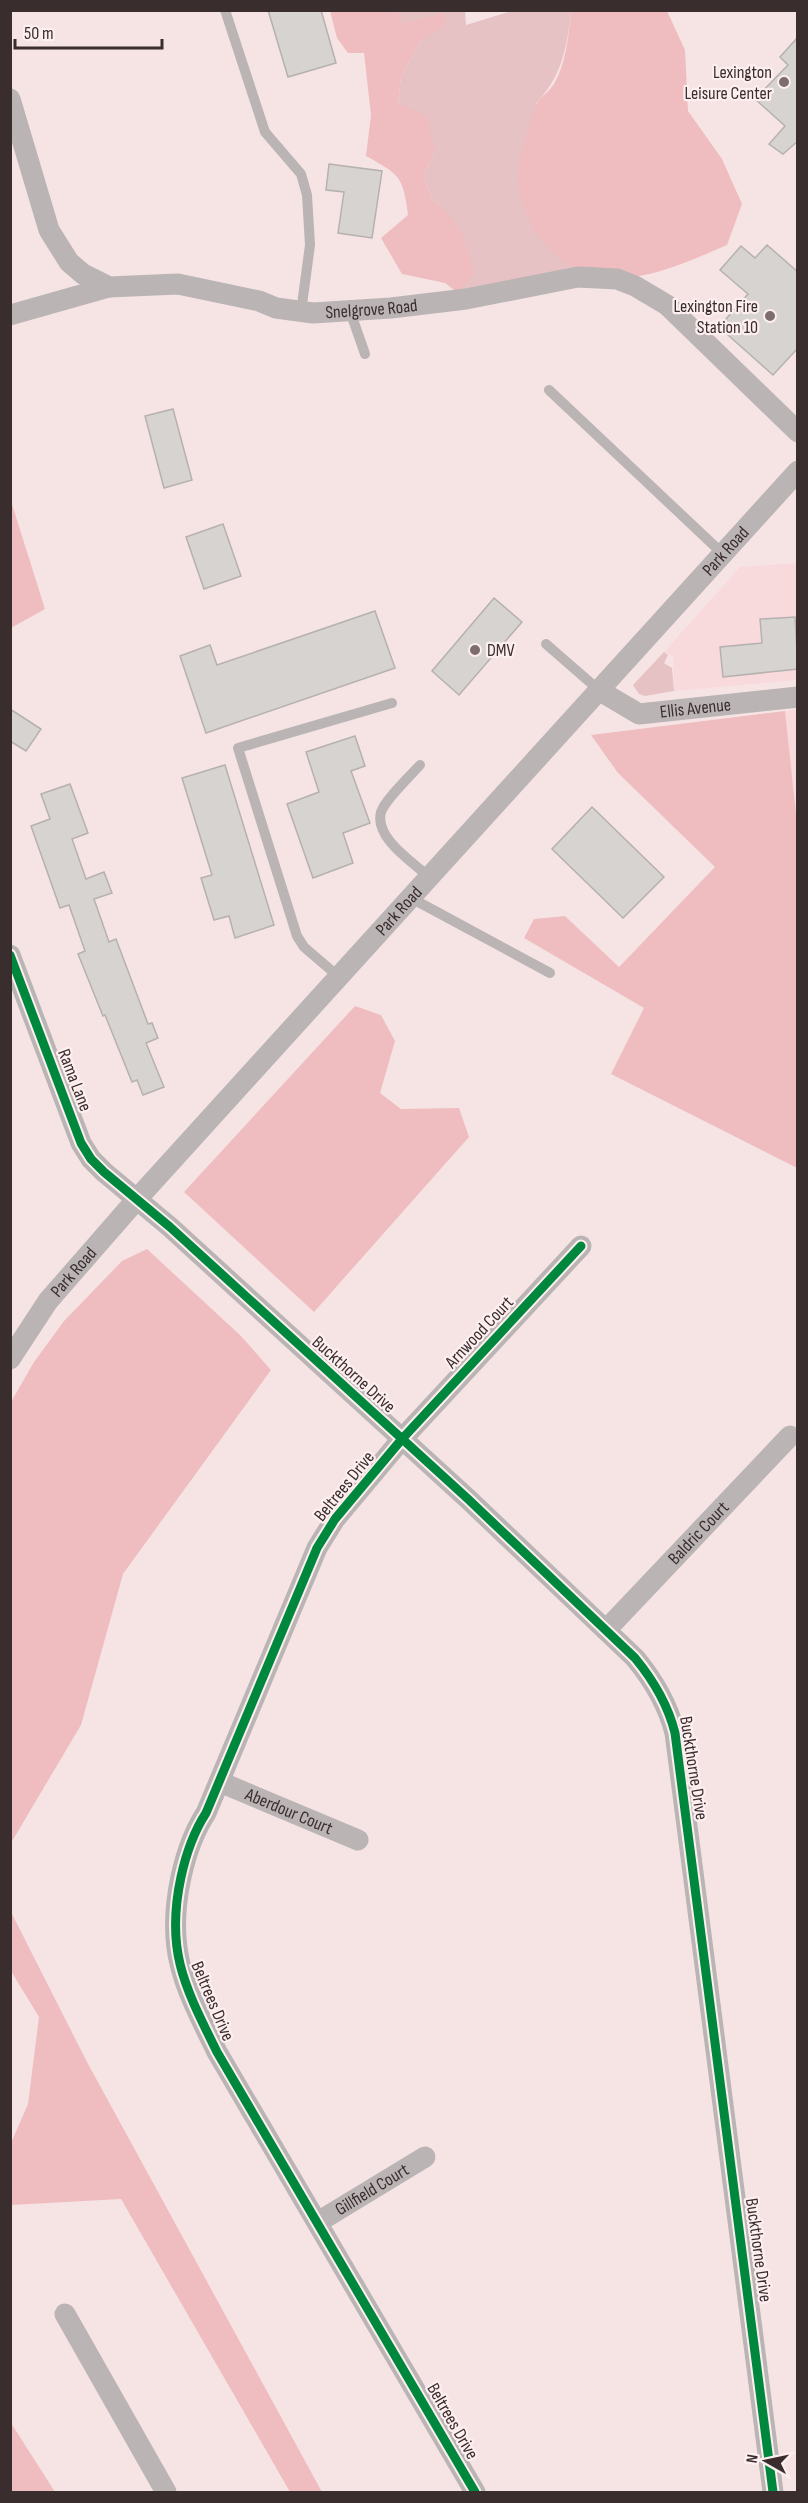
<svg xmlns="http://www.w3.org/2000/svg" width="808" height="2503" viewBox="0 0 808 2503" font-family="'Sofia Sans Condensed',sans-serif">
<rect width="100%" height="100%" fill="#f6e4e5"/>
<!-- built -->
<g fill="#f9dadc">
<path d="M797 563V680L674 691 673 657 664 652 740 567Z"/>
<path d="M797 710V832L785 711Z"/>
</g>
<!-- green -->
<g fill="#e6c2c4">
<path d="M399 11H465L466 25 512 11H566L571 14C566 51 562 75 536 104L588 277 458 293 444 209 432 199 423 176 435 152 398 103 401 77 421 40 401 24Z"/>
<path d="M664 652 668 655 664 663 672 668 674 691 645 696 639 694 633 685Z"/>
</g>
<!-- forest -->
<g fill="#efbdc0">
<path d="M330 11H399L402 24 444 12 446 26 421 40 401 77 398 103 427 116 435 152 423 176 432 199 444 209 462 233 474 273 458 293 445 283 402 274 381 238 408 215C403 176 400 175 366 156L371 115 364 53H348L337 38Z"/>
<path d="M566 11H667L685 50 688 111 722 159 742 204 727 245C660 274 587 308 536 232 528 220 516 186 518 172 521 154 529 122 536 105 540 97 549 92 554 84 566 63 568 38 571 14Z"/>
<path d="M10 498 45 609 11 628H10Z"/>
<path d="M785 711 798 833 797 1168 611 1074 644 1008 524 938 534 919 565 916 619 967 715 867 618 773 591 735Z"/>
<path d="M355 1006 381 1015 395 1041 380 1093 401 1109 459 1108 469 1137 314 1312 184 1192Z"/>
<path d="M147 1249 241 1336 271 1370 123 1574 81 1725 11 1843V1402L34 1362 64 1321 122 1261Z"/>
<path d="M11 1912 87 2062 322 2492H290L121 2199 11 2205V2143L28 2104 39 2017 11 1971Z"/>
<path d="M11 2423 55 2492H11Z"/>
</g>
<!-- building -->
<g fill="#d7d3d0" stroke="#b5b1ae" stroke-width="1.5">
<path d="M268 10H321L336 63 288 77Z"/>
<path d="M798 37V141L783 154 769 144 785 126 755 99 788 65 780 57Z"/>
<path d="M329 164 382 171 372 238 338 233 344 192 326 190Z"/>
<path d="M767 245 798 272V348L773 375 719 327 748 294 720 270 741 246 755 258Z"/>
<path d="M173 409 192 480 164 488 145 416Z"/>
<path d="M223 524 241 576 204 589 186 537Z"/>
<path d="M494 598 522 622 459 695 432 671Z"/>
<path d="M375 611 395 668 206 733 180 656 210 645 217 665Z"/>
<path d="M795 617 798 669 723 677 720 647 762 643 760 619Z"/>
<path d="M10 709 41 729 26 751 10 741Z"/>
<path d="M355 736 365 766 351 771 370 823 343 833 353 863 313 878 287 804 319 792 306 752Z"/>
<path d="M225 765 274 925 235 938 229 916 214 920 201 878 212 875 182 778Z"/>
<path d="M70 784 88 833 72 839 86 879 104 872 112 893 94 899 109 942 116 939 148 1024 152 1023 158 1038 146 1043 164 1087 143 1095 137 1080 132 1082 105 1015 103 1016 78 954 85 951 69 905 60 908 31 826 50 819 41 794Z"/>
<path d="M592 807 664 877 623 918 552 849Z"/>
</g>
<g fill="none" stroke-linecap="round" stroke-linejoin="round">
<!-- service -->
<g stroke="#bab4b4" stroke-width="10">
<path d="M225 10 265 132 301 174 307 195 310 245 301 312"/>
<path d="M350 311 365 354"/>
<path d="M549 390 723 554"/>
<path d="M546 644 600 691"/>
<path d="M420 765C410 776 385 800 381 812 374 838 413 862 429 877"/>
<path d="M411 898 550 973"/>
<path d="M339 977 304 947 297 936 238 748 392 703"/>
</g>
<!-- minor -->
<g stroke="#bab4b4" stroke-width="21">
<path id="s1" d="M10 99 49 230 69 262 83 274 109 287 178 284 259 301 276 308 313 313 391 308 466 299 578 277 617 279 635 286 667 305 798 432"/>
<path d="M10 315 109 287"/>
<path id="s2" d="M600 691 639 714 798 697"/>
<path d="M10 955 81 1143 91 1159 104 1172 170 1227 468 1499 635 1658C654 1681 668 1705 675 1733L773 2492"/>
<path id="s3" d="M10 1359 48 1301 137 1199 798 471"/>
<path id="s4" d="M606 1630 790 1436"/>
<path id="s5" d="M220 1782 358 1840"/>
<path id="s6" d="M318 2222 425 2157"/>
<path d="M65 2314 166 2492"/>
<path d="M475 2492 217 2052C185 1987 165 1951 181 1877 186 1854 193 1833 206 1813L317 1548 335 1519 402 1439 581 1246"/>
</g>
<defs>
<g id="cycleway">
<path d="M10 955 81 1143 91 1159 104 1172 170 1227 468 1499 635 1658C654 1681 668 1705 675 1733L773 2492"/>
<path d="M475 2492 217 2052C185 1987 165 1951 181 1877 186 1854 193 1833 206 1813L317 1548 335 1519 402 1439 581 1246"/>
</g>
</defs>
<!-- cycleway casing -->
<use href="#cycleway" stroke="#fdefef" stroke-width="13"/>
<!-- cycleway -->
<use href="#cycleway" stroke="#00873e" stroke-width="9"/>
</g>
<!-- markers -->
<g fill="#7c6d6e" stroke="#fdefef" stroke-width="2">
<circle cx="784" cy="82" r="6"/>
<circle cx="770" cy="316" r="6"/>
<circle cx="475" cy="650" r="6"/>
</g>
<g text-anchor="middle" stroke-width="4.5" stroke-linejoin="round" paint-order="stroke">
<!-- poi labels -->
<g font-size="18" fill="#3a2d2e" stroke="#fdefef" text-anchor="end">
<text x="772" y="78">Lexington<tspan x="772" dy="21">Leisure Center</tspan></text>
<text x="758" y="312">Lexington Fire<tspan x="758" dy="21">Station 10</tspan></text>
<text x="487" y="656" text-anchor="start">DMV</text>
</g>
<!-- street labels -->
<g font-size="18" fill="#3a2d2e" stroke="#fdefef">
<text dy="6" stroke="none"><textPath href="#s1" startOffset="488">Snelgrove Road</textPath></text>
<text dy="6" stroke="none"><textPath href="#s3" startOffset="1080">Park Road</textPath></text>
<text dy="6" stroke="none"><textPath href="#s2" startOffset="102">Ellis Avenue</textPath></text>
<text dy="6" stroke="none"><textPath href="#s3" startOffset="594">Park Road</textPath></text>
<text transform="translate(75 1080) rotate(69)" y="6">Rama Lane</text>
<text dy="6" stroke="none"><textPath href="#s3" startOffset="108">Park Road</textPath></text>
<text transform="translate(479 1332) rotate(-47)" y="6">Arnwood Court</text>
<text transform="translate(354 1374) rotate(42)" y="6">Buckthorne Drive</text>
<text transform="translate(344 1486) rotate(-51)" y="6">Beltrees Drive</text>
<text dy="6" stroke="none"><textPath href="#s4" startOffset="134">Baldric Court</textPath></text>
<text transform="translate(694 1768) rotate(81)" y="6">Buckthorne Drive</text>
<text dy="6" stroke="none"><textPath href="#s5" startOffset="75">Aberdour Court</textPath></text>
<text transform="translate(213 2001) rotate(67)" y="6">Beltrees Drive</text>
<text dy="6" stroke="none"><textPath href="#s6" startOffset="63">Gillfield Court</textPath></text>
<text transform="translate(759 2250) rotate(82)" y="6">Buckthorne Drive</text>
<text transform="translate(453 2421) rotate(60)" y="6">Beltrees Drive</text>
</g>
</g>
<!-- border -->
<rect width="808" height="2503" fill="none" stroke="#3a2d2e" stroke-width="24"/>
<!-- north arrow -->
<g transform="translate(766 2461) rotate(279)" stroke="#fdefef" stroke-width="4.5" paint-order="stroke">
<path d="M0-4.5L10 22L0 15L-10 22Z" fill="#3a2d2e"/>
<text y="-9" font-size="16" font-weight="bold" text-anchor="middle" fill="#3a2d2e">N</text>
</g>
<!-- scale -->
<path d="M15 39v9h147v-9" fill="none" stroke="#3a2d2e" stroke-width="3"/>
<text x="24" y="39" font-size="18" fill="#3a2d2e" stroke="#fdefef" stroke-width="4.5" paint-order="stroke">50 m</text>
</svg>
